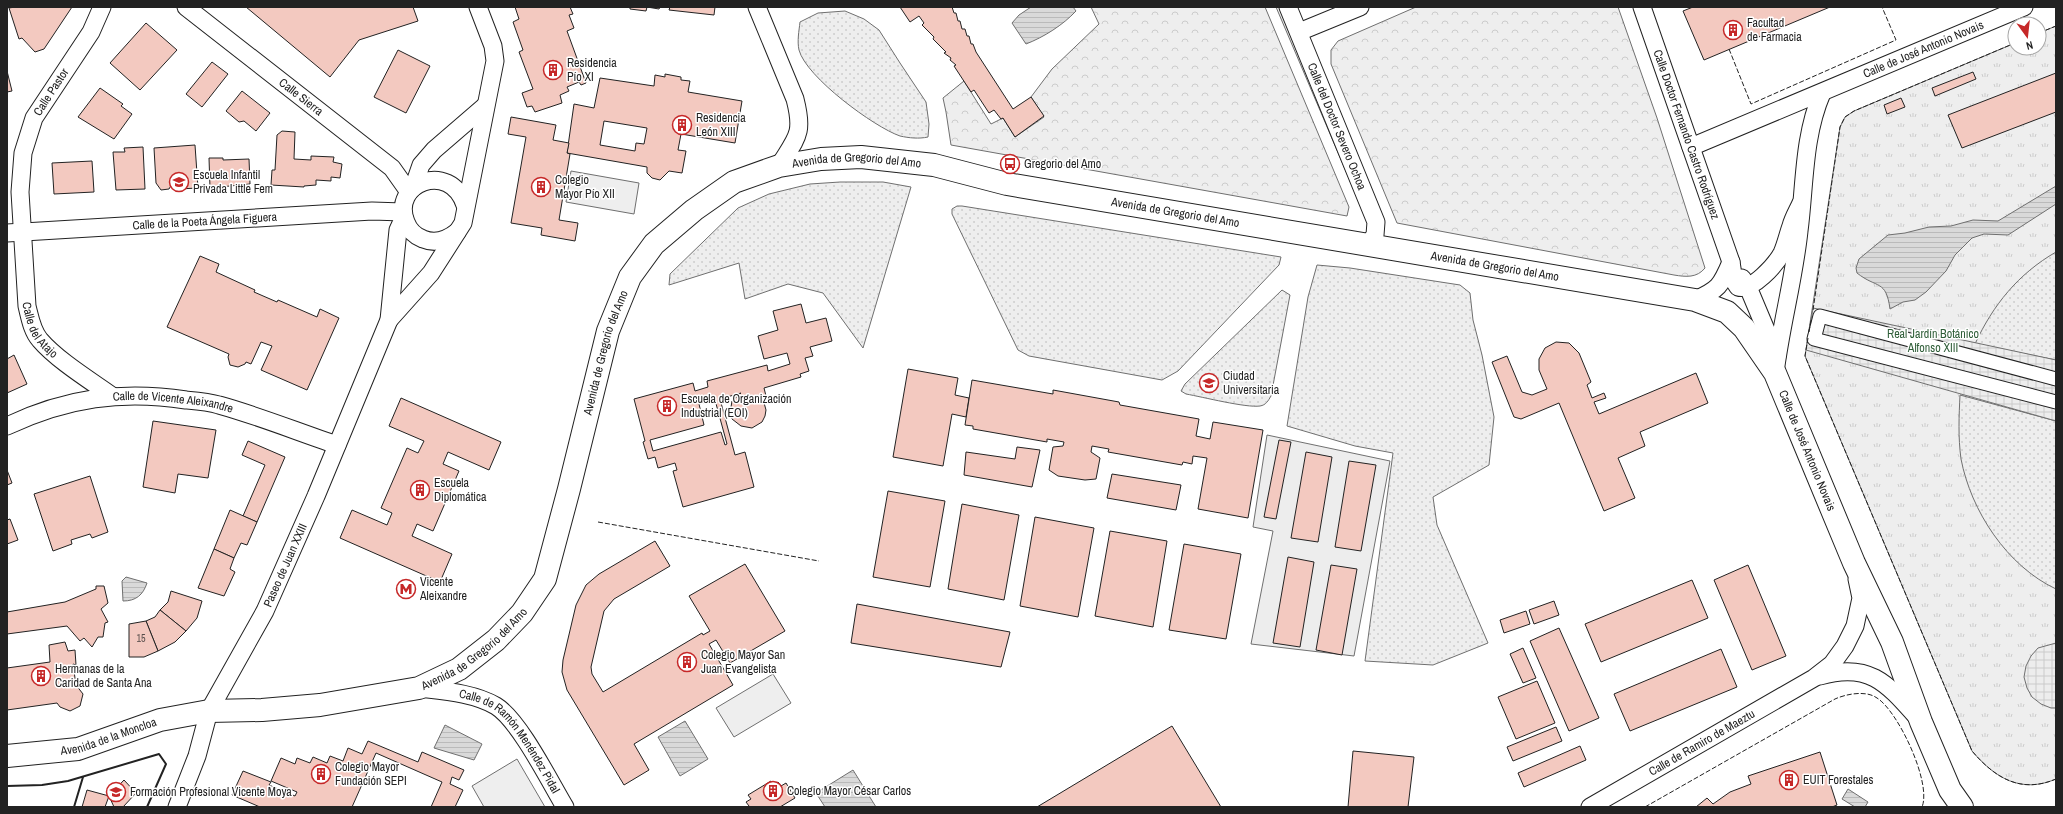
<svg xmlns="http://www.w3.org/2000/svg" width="2063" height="814" viewBox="0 0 2063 814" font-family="'Archivo Narrow',sans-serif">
<defs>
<pattern id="grass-tufts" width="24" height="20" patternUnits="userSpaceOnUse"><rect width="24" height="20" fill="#eee"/><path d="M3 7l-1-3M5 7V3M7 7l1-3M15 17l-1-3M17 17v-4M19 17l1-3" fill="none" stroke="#ccc"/></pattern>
<pattern id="forest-crowns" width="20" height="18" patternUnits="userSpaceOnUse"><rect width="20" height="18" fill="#eee"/><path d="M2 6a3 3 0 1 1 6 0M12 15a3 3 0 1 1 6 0" fill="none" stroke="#ccc"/></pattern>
<pattern id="garden-dots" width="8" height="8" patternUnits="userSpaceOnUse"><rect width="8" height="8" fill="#eee"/><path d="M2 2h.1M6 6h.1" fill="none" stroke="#ccc" stroke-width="1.8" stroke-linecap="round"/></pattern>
<pattern id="plaza-grid" width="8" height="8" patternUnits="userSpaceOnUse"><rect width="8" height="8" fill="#ededed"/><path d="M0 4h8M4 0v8" fill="none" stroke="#cbcbcb"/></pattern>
<pattern id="water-rules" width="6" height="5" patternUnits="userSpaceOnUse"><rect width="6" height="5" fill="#d9d9d9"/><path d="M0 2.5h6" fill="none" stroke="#bababa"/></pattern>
</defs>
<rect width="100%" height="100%" fill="#fff"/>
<!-- grass -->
<path fill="url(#grass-tufts)" stroke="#6f6f6f" d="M2056 26V779C2021 794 1995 778 1972 751L1805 356 1840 127 1845 117 1854 111 2015 43V48H2039V33Z"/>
<!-- forest -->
<g fill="url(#forest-crowns)" stroke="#6f6f6f">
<path d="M1091 7H1265L1349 207 1347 216 951 145 946 112 943 98 964 81 991 124 1003 118 1015 137 1044 117 1031 97 1052 69 1099 24Z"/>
<path d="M1416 7H1618L1657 118 1705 268C1697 278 1686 277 1674 275L1397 223 1331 64V50L1338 41Z"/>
</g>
<!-- garden -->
<g fill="url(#garden-dots)" stroke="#6f6f6f">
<path d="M845 11 864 19 879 30 900 63 926 102 929 124 928 137C919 139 909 138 900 136 874 127 806 77 799 50 797 41 799 31 800 22L818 13Z"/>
<path d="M840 182H883L911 187 863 348 823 293 788 284 745 299 739 263 669 285 670 274 738 208 769 194 810 184Z"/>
<path d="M957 206H962L1281 257 1279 265 1178 371 1162 380 1029 356 1018 350 952 214V209Z"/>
<path d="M2056 252V360L1975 344C1993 305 2018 274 2056 252Z"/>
<path d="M1317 265 1350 268 1460 285 1470 293 1473 320 1482 355 1494 417 1489 465 1433 497 1437 525 1488 643 1433 665 1365 661 1393 453 1355 446 1287 426 1308 297Z"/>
<path d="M1282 290 1290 295 1271 396C1268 401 1266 405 1260 406 1246 408 1203 397 1186 394L1181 391 1185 384Z"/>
<path d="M1960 395 2056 421V589C2007 566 1971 511 1961 459 1958 437 1959 416 1960 395Z"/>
</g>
<!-- pitch -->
<g fill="#eee" stroke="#6f6f6f">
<path d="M571 171 639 183 634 214 566 202Z"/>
<path d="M773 674 791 703 734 737 716 708Z"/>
<path d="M517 759 545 807H484L472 786Z"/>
</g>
<!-- parking -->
<g fill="#ededed" stroke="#6f6f6f">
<path d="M1276 7H1283L1362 209Z"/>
<path d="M1267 435 1390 461 1354 656 1251 644 1273 531 1253 527Z"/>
</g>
<!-- plaza -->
<g fill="url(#plaza-grid)" stroke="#6f6f6f">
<path d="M1813 308 2056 360V421L1806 350Z"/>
<path d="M2056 643V708H2051L2041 704 2032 697 2027 688 2024 677 2026 666 2031 656 2038 648Z"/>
</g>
<!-- water -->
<g fill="url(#water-rules)" stroke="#6f6f6f">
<path d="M1031 7H1073L1076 11C1063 25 1044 37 1026 44L1012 23 1019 15Z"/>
<path d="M2056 186V204L2008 235 1984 234 1972 238 1955 255 1946 271 1926 292 1915 300 1903 302 1890 309C1886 279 1877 289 1857 273L1856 268 1859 259 1888 235 1905 233 1929 227 1951 226 1973 220 1998 221Z"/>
<path d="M126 577 147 583C143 595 136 601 123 601L122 581Z"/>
<path d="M685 721 708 759 680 776 658 737Z"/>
<path d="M445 725 482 744 474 760 434 748Z"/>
<path d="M853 770 876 807H825L816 793Z"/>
<path d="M1848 789 1868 802 1865 807H1855L1842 799Z"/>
</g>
<!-- building -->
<g fill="#f3c9c0" stroke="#222" fill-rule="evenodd">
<path d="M15 7H72L44 49 35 52 22 38 19 39 9 8Z"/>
<path d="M246 7H413L418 21 359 40 330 77Z"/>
<path d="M515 7H570L573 14 569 15 574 28 567 31 586 83 581 85 579 82 567 87 569 91 560 95 562 103 535 112 532 106 527 107 522 93 533 89 519 52 523 50 513 22 519 19Z"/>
<path d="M630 7H660L659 9 647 7 646 11 630 9Z"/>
<path d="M670 7H715L714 15 669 10Z"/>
<path d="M900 7H952L954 13H956L958 21H960L962 29H965L967 36H969L971 44H973L976 52 1013 109 1031 97 1044 116 1015 137 1003 118 1001 119 994 110 989 113 974 90 971 92 954 66 956 65 950 60 951 58 944 53 946 52 933 39 934 37 922 25 924 23 919 16 910 22Z"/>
<path d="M1693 7H1830L1704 60 1683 11Z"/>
<path d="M146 23 177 50 140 90 110 63Z"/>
<path d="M398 50 430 66 406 113 374 97Z"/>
<path d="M212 62 228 74 202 107 186 94Z"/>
<path d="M7 71 12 91 7 92Z"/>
<path d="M1973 72 1976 79 1935 96 1932 88Z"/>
<path d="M2056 73V112L1962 148 1948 115Z"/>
<path d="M665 74 681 77V80L690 81 688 92 742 101 735 143 681 134 678 150 686 151 682 173 669 171 660 180 652 178 647 173V167L567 153 574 104 594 108 600 78 654 86 655 75 665 77ZM604 121 647 128 644 144 636 143 635 151 600 145Z"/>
<path d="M100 88 123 104 121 106 132 114 114 139 78 117Z"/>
<path d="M242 91 270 113 256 131 244 121 239 122 226 111Z"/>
<path d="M1901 98 1905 107 1887 114 1884 105Z"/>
<path d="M511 117 556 125 553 140 569 143 567 153 570 154 559 220 578 223 575 241 541 235 542 228 511 223 526 137 508 134Z"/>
<path d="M282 131 295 132 294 159 311 160V156L334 157 333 162 342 164 340 178 331 177V181L316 180V185L304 186V187L271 185 272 170H275L277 135Z"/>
<path d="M195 145 198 188 178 189 177 182H173L169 189 161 190 156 183 154 148Z"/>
<path d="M143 147 145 189 116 190 113 152H125L124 148Z"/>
<path d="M209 158H223V160L249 159 250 184 210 188Z"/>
<path d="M92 161 94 192 54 194 52 163Z"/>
<path d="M200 256 219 264 216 272 255 290 254 292 277 302 278 300 317 317 320 309 339 318 307 390 261 370 272 346 261 342 251 364 246 362 245 364 238 367 230 365 228 357 229 354 167 327Z"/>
<path d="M801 304 806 323 826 318 832 341 810 347 813 356 805 358 809 371 800 374 801 377 764 388 766 396 763 399 766 410 765 416 762 422 752 428 741 426 732 419 730 413 732 401 741 393 720 399 735 455 745 452 754 487 683 507 673 471 677 470 675 463 658 468 655 457 648 459 643 442 645 441 634 399 693 383 695 391 708 387 707 381 767 365 768 371 790 364 787 353 764 359 758 336 778 330 773 311ZM715 400 727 444 725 445 721 432 653 451 650 440 704 425 699 404Z"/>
<path d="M1556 342 1569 343 1579 353 1591 382 1587 385 1592 398 1604 393 1606 398 1594 402 1599 414 1696 373 1708 403 1640 432 1645 446 1618 458 1635 498 1604 511 1559 403 1521 419 1514 417 1492 362 1507 356 1522 392 1532 395 1547 389 1539 370V359L1545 348Z"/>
<path d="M14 355 27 384 7 393V359Z"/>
<path d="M908 369 958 378 955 395 969 398 966 417 952 414 943 466 893 457Z"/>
<path d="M972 380 1053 394V390L1119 402 1120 405 1199 419 1196 436 1210 439 1213 422 1263 430 1248 518 1198 509 1207 458 1193 456 1192 464 1183 462 1182 465 1108 452 1109 449 1092 446 1091 452 1100 458 1096 479 1085 480 1058 476 1049 470 1053 447 1063 446 1064 442 1047 439V442L973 429V426L965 425Z"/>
<path d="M401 398 501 442 489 470 448 452 443 464 459 471 433 531 417 524 412 536 452 554 440 582 340 538 352 510 387 525 392 513 381 508 407 448 418 453 424 441 389 426Z"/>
<path d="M153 421 216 430 208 478 178 474 175 493 143 487Z"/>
<path d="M1279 440 1291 442 1276 519 1264 517Z"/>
<path d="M248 441 285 457 257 522 243 516 265 465 242 455Z"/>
<path d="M1017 447 1040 450 1032 487 964 475 966 452 1015 459Z"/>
<path d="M1306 452 1332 457 1318 542 1291 538Z"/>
<path d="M1349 461 1376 465 1361 551 1335 547Z"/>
<path d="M7 470 12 483 7 485Z"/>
<path d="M1112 474 1181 485 1176 510 1107 498Z"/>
<path d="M90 476 108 532 92 538 90 534 71 540 72 544 53 551 34 494Z"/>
<path d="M888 491 945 501 930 587 873 577Z"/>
<path d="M962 504 1019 515 1004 600 948 589Z"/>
<path d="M230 510 257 522 247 545 241 543 234 558 214 549Z"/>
<path d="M1035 517 1094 528 1078 617 1020 606Z"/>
<path d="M10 519 18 540 7 544V520Z"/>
<path d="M1110 531 1167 541 1153 627 1095 616Z"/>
<path d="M655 541 670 566 614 599 604 611 591 667 592 674 603 692 702 633 703 635 710 631 689 596 745 564 785 631 730 663 716 640 709 644 733 685 634 744 649 770 624 785 567 690 562 672 563 660 576 605 586 585 599 574Z"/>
<path d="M1184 544 1241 554 1226 639 1169 630Z"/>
<path d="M214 549 234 558 230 569 235 572 224 596 198 588Z"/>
<path d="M1288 557 1314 562 1300 647 1273 643Z"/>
<path d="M1331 565 1357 569 1342 655 1316 650Z"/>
<path d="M1748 565 1786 656 1752 670 1714 580Z"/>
<path d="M1692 580 1708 618 1601 662 1585 624Z"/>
<path d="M96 586H104L108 603 101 609 108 622 105 623 103 637H98L92 647 84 638 80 641 67 626 7 634V612L65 602 96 589Z"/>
<path d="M171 591 202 601 197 618 186 631 160 610 168 602Z"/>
<path d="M1554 601 1559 615 1534 624 1529 610Z"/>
<path d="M857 604 1010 632 1001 667 851 643Z"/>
<path d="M160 610 186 631 175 642 158 651 146 621 155 617Z"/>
<path d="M1526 611 1530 624 1504 633 1500 620Z"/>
<path d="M146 621 158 651 144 657H129V624Z"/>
<path d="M1559 628 1599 718 1569 731 1530 641Z"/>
<path d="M65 642 68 651 75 650 76 665 73 664 76 685 83 694 80 706 70 711 60 707 57 703 7 710V668L50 662 49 645Z"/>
<path d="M1523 648 1536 678 1523 683 1510 654Z"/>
<path d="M1721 649 1737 687 1630 731 1614 694Z"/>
<path d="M1537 681 1555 723 1516 739 1498 697Z"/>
<path d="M1172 726 1221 807H1037Z"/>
<path d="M1556 727 1562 741 1513 761 1507 747Z"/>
<path d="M368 741 418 762 422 752 464 770 459 780 452 777 450 784 463 790 455 807H431L442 782 376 753 352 807H260L232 795 243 771 271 782 269 785 295 796 297 792 271 781 281 758 295 764 297 758 310 763 313 757 327 763 330 756 343 761 348 748 362 754Z"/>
<path d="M1580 746 1586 760 1524 787 1518 773Z"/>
<path d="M1353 751 1414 757 1408 807H1348Z"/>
<path d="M1820 752 1837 805 1832 807H1696L1707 798 1713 804 1730 792 1751 784 1748 776Z"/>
<path d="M124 780 136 793 123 807H114L109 796Z"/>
<path d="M771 781 774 785 778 782 781 786 786 783 795 798 780 807H747L749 806 746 802 751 799 748 795Z"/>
<path d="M87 790 109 796 105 807H82Z"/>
</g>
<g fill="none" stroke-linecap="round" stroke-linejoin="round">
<defs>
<path id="pedestrian" d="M2056 379 1820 316 1814 339 2056 402"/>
<g id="minor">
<path id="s1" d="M102 7 91 32 34 118 23 153 20 192 27 306C30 318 32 331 40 340 57 360 91 381 112 396"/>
<path id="s2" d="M186 7 392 168 409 192"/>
<path d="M757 7 795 99C804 134 797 137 779 166"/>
<path id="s3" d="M1288 7 1376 222 1375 235 1367 246"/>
<path id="s4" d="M1642 7 1731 262 1734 281 1738 287C1752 292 1776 264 1782 253 1786 244 1788 234 1791 226 1793 218 1798 210 1801 203"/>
<path d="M1299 32 1360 7"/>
<path id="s5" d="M1691 147 2024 7"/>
<path d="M413 188 421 165 434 150 485 106"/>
<path d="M457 232C447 240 435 244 423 239 415 236 409 230 406 222 390 183 450 160 465 205"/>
<path id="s6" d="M7 233 372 211 403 212"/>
<path d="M1742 278 1748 287 1777 356"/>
<path d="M1695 300C1718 290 1721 286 1731 262"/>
<path d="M389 320 431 273 463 223 495 61 493 46 478 7"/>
<path d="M1775 373C1781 325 1794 279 1799 231 1805 185 1803 137 1822 93"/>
<path id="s7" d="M7 426C66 398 122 390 186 400 197 401 209 402 219 405 259 416 298 432 337 445"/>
<path d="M1820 676C1868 662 1886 682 1916 716"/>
<path id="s8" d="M419 688C444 691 474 693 496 706 519 720 550 782 565 807"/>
<path id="s9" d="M177 807 197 756 209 711 265 611 316 496 389 320 398 230 404 217"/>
<path id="s10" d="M1590 807 1814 678 1832 664 1845 646 1855 626 1861 598 1857 579"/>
</g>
<g id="tertiary">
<path id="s11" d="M7 756 78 749 160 720 209 711 262 710 320 705 419 688 459 669 496 640 522 613 545 579 569 489 608 331 630 277 654 244 694 210 734 182 779 166 821 159 861 157 934 165 1007 184 1695 300 1727 312 1744 328 1775 373 1854 563 1892 642 1921 722 1950 790 1962 807"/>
</g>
</defs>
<!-- pedestrian casing -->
<use href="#pedestrian" stroke="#222" stroke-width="15"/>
<!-- minor casing -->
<use href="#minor" stroke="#222" stroke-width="19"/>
<!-- tertiary casing -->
<use href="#tertiary" stroke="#222" stroke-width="24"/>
<!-- pedestrian -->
<use href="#pedestrian" stroke="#fff" stroke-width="13"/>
<!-- minor -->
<use href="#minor" stroke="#fff" stroke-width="17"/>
<!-- tertiary -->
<use href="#tertiary" stroke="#fff" stroke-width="22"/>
<!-- fence -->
<g stroke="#222" stroke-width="1" stroke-dasharray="5 2" stroke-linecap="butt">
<path d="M2039 33 2056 26"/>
<path d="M1729 49 1751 104 1896 40 1882 7"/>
<path d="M1813 310 1840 127 1845 117 1854 111 2015 43"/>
<path d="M1809 332 1811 320"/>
<path d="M1808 338 1805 356 1972 751C1995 778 2021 794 2056 779"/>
<path d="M598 522 819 561"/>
<path d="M1645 807 1835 699C1846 694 1866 690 1877 698 1898 711 1932 783 1922 807"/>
</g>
<!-- wall -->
<g stroke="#222" stroke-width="2">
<path d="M7 786 42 785 68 781 159 754 166 764 147 807"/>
<path d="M74 807 83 777"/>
</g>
</g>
<!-- icons -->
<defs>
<symbol id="building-ring" viewBox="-11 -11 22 22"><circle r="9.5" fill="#fff" stroke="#c62828" stroke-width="1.5"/><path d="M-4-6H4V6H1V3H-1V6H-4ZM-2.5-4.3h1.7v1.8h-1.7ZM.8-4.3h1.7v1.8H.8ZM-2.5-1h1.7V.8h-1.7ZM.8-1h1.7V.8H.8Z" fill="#c62828"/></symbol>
<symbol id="bus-ring" viewBox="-11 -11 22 22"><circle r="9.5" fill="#fff" stroke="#c62828" stroke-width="1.5"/><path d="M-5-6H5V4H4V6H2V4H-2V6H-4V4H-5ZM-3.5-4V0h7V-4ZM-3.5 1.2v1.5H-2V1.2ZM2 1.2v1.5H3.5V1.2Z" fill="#c62828"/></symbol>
<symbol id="school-ring" viewBox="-11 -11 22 22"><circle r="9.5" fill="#fff" stroke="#c62828" stroke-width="1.5"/><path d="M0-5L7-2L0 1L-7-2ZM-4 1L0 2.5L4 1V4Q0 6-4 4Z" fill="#c62828"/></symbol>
<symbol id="university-ring" viewBox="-11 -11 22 22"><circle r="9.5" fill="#fff" stroke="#c62828" stroke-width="1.5"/><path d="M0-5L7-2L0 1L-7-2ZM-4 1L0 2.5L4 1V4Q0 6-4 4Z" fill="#c62828"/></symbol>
<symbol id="metro-ring" viewBox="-11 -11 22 22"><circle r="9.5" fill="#fff" stroke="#c62828" stroke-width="1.5"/><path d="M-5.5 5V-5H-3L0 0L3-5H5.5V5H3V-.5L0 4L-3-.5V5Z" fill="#c62828"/></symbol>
</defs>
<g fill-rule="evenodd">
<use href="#building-ring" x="1722" y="19" width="22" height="22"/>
<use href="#building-ring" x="542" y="59" width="22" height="22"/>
<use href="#building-ring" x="671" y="114" width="22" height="22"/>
<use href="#bus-ring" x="999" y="153" width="22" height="22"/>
<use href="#school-ring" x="168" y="171" width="22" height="22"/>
<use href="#building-ring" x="530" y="176" width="22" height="22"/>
<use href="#university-ring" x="1198" y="372" width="22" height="22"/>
<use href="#building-ring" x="656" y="395" width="22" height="22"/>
<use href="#building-ring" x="409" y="479" width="22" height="22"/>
<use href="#metro-ring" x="395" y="578" width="22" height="22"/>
<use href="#building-ring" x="676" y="651" width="22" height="22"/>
<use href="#building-ring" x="30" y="665" width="22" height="22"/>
<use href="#building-ring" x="310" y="763" width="22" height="22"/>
<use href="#building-ring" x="1778" y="769" width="22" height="22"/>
<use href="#building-ring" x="762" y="780" width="22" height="22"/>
<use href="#school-ring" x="105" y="781" width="22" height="22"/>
</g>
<g text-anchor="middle" stroke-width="3" stroke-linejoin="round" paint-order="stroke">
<!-- number labels -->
<g font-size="10" fill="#564c4a">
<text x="141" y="642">15</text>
</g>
<!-- poi labels -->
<g font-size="12" fill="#222" stroke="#fff" text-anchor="start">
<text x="1747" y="27">Facultad<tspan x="1747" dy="14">de Farmacia</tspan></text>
<text x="567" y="67">Residencia<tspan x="567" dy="14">Pío XI</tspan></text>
<text x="696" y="122">Residencia<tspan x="696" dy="14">León XIII</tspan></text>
<text x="1024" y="168">Gregorio del Amo</text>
<text x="193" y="179">Escuela Infantil<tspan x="193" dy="14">Privada Little Fem</tspan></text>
<text x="555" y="184">Colegio<tspan x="555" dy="14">Mayor Pío XII</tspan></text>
<text x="1223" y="380">Ciudad<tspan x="1223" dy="14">Universitaria</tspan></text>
<text x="681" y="403">Escuela de Organización<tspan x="681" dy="14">Industrial (EOI)</tspan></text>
<text x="434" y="487">Escuela<tspan x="434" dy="14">Diplomática</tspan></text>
<text x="420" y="586">Vicente<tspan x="420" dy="14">Aleixandre</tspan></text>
<text x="701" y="659">Colegio Mayor San<tspan x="701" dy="14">Juan Evangelista</tspan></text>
<text x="55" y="673">Hermanas de la<tspan x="55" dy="14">Caridad de Santa Ana</tspan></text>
<text x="335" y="771">Colegio Mayor<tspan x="335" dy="14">Fundación SEPI</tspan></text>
<text x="1803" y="784">EUIT Forestales</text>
<text x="787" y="795">Colegio Mayor César Carlos</text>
<text x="130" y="796">Formación Profesional Vicente Moya</text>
</g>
<!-- street labels -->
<g font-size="12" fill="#222" stroke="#fff">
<text dy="4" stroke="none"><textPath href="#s5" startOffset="252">Calle de José Antonio Novais</textPath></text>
<text transform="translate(51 92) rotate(-57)" y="4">Calle Pastor</text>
<text dy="4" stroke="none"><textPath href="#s2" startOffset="146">Calle Sierra</textPath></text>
<text dy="4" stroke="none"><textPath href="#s3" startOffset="129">Calle del Doctor Severo Ochoa</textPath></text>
<text dy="4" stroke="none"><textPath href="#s4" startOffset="135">Calle Doctor Fernando Castro Rodríguez</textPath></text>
<text dy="4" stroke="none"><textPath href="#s11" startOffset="1172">Avenida de Gregorio del Amo</textPath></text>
<text dy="4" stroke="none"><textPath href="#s11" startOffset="1496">Avenida de Gregorio del Amo</textPath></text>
<text dy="4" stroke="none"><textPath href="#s6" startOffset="198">Calle de la Poeta Ángela Figuera</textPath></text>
<text dy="4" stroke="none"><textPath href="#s11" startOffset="1820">Avenida de Gregorio del Amo</textPath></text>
<text dy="4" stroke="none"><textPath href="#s1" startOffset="348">Calle del Atajo</textPath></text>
<text dy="4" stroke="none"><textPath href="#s11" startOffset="824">Avenida de Gregorio del Amo</textPath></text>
<text dy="4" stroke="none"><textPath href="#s7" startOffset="171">Calle de Vicente Aleixandre</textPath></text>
<text dy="4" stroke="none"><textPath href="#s11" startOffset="2219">Calle de José Antonio Novais</textPath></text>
<text dy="4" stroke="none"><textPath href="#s9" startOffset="266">Paseo de Juan XXIII</textPath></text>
<text dy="4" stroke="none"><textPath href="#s11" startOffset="488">Avenida de Gregorio del Amo</textPath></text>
<text dy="4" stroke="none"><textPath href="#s11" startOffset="104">Avenida de la Moncloa</textPath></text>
<text dy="4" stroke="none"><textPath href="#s10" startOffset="129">Calle de Ramiro de Maeztu</textPath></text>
<text dy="4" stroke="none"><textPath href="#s8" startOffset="113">Calle de Ramón Menéndez Pidal</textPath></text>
</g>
<!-- park labels -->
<g font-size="12" fill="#2f5e38" stroke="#fff">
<text x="1933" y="338">Real Jardín Botánico<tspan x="1933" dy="14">Alfonso XIII</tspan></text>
</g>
</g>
<!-- border -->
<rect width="2063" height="814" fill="none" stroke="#222222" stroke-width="16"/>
<!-- north arrow -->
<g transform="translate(2027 36) rotate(165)"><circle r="19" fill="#ffffff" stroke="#a7a7a7"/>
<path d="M0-3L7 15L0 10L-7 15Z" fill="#c62828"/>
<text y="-6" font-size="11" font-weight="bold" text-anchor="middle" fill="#222222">N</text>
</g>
</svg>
